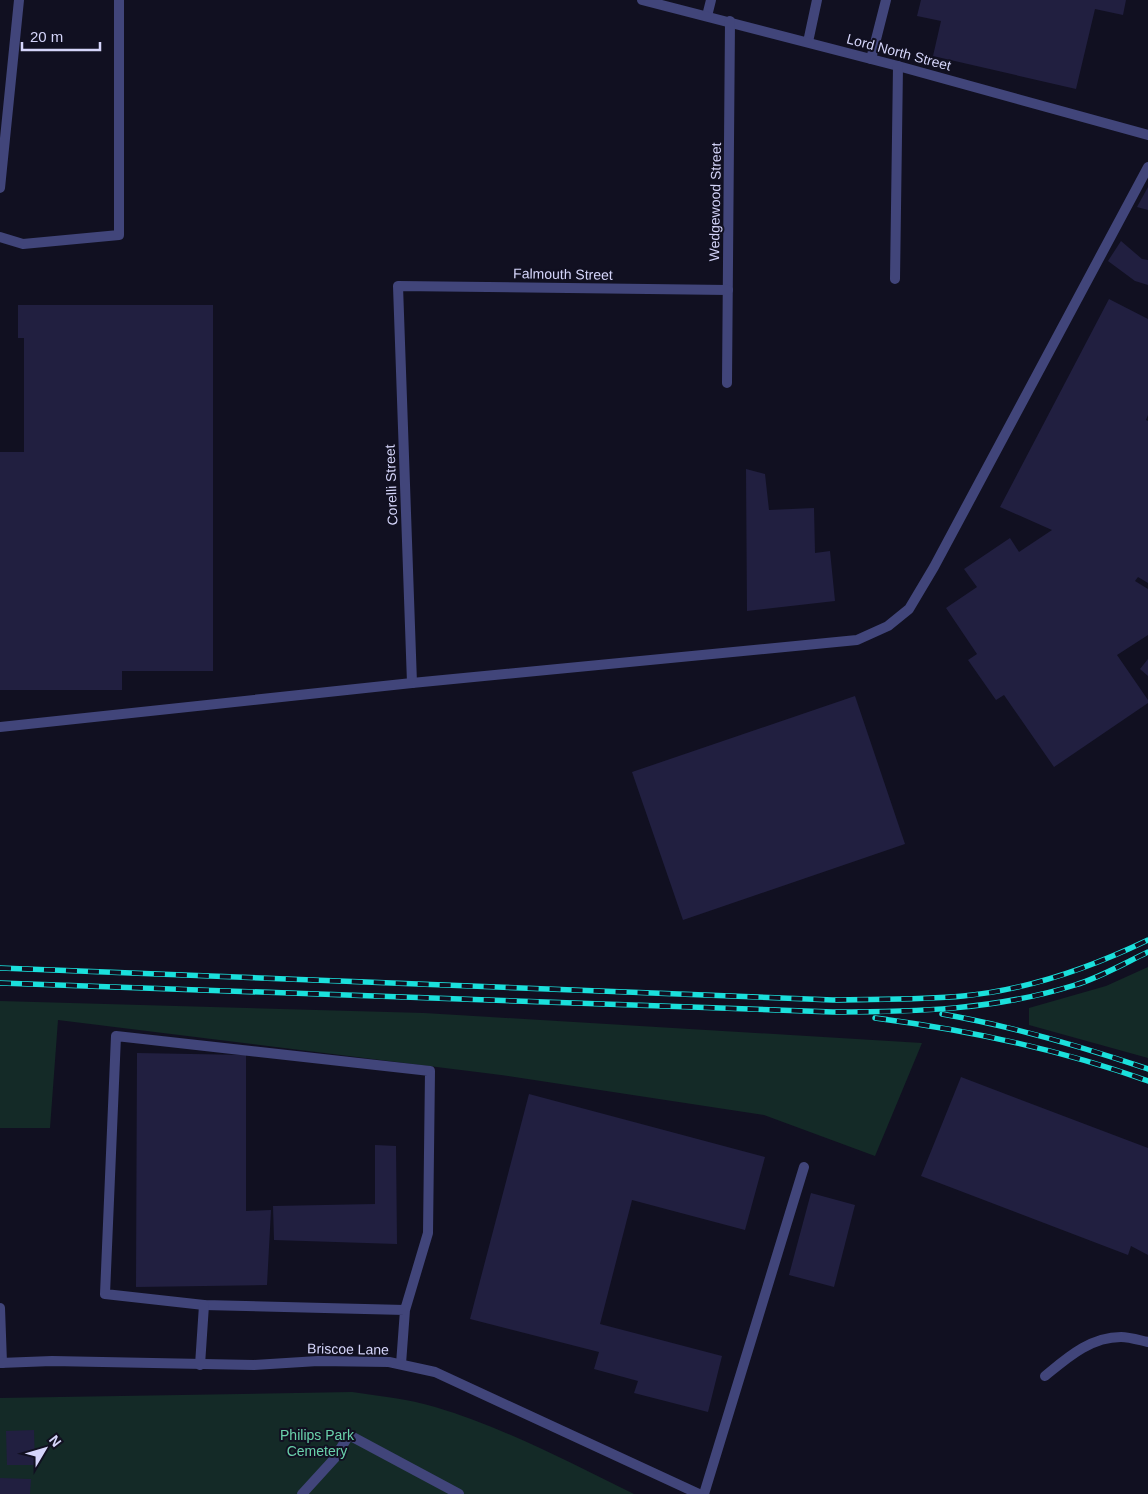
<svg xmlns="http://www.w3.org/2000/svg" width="1148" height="1494" viewBox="0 0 1148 1494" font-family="Helvetica,sans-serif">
<rect width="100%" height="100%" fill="#111021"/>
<!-- green -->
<g fill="#142a27">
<path d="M1148 967V1058L1029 1025V1008L1106 986Z"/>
<path d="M0 1001 424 1013 922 1043 875 1156 764 1115 501 1075 58 1020 50 1128H0Z"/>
<path d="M352 1392C380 1396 408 1399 435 1407 505 1428 569 1462 634 1494H0V1398Z"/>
</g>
<!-- building -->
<g fill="#211f40">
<path d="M921 0H1126L1123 15 1095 9 1076 89 933 56 941 21 917 16Z"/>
<path d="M1148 187V210L1137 207Z"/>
<path d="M1121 241 1142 259 1148 260V285L1135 281 1108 261Z"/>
<path d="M1109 299 1148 319V415L1146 420 1148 421V583L1138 577 1135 581 1148 589V635L1117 655 1148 700V703L1054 767 1004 695 996 700 968 660 977 654 946 608 977 587 964 569 1010 538 1019 552 1052 530 1000 507Z"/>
<path d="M18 305H213V671H122V690H0V452H24V338H18Z"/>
<path d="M746 469 765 474 769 510 814 508 815 553 830 551 835 601 747 611Z"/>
<path d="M1148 659V676L1140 669Z"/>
<path d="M855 696 905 844 683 920 632 772Z"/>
<path d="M137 1053 246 1055V1211L271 1210 267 1285 136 1287Z"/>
<path d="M961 1077 1148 1148V1255L1131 1246 1128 1255 921 1176Z"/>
<path d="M529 1094 765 1157 745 1230 632 1200 600 1324 722 1356 708 1412 634 1393 638 1381 594 1369 599 1352 470 1319Z"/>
<path d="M375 1145 396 1146 397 1244 274 1240 273 1206 375 1204Z"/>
<path d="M811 1193 855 1205 834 1287 789 1275Z"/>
<path d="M34 1430 35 1465H7L6 1431Z"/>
<path d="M0 1478 31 1479 30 1494H0Z"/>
</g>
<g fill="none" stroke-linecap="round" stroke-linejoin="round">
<!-- service -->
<g stroke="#41457a" stroke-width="10">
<path d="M707 16 711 0"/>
<path d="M808 42 817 0"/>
<path d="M871 59 886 0"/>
<path d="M0 188 19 0"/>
<path d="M0 237 23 244 119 235V0"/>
<path d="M0 1308 2 1363"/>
<path d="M401 1364 405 1310 204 1305 105 1294 116 1036 430 1071 428 1233 405 1310"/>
<path d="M200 1365 204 1305"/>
<path d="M1045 1376C1067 1358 1090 1337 1121 1337 1129 1337 1139 1340 1148 1342"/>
<path d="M302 1494 334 1459 349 1435 459 1494"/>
<path d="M704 1494 804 1167"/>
</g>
<!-- minor -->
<g stroke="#41457a" stroke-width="10">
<path d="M642 0 898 66 1148 135"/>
<path d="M895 279 898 66"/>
<path d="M727 383 730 21"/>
<path d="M412 683 398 286 728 290"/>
<path d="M0 727 412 683 857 640 888 626 909 609 934 567 1148 167"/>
</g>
<!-- tertiary -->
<path stroke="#41457a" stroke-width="10" d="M0 1363 52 1361 254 1365 318 1361 389 1362 435 1372 699 1494"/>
<defs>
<g id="rail">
<path d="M0 968 833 1000C876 999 920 1000 963 996 1027 990 1090 968 1148 940"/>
<path d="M0 983 833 1012C915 1012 995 1010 1075 985 1099 978 1125 963 1148 952"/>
<path d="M942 1014C1012 1026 1080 1046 1148 1069"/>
<path d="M875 1018C968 1030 1059 1049 1148 1081"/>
</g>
</defs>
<!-- rail casing -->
<use href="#rail" stroke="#1be0dc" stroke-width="5.5"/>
<!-- rail -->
<use href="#rail" stroke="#111021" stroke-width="4" stroke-dasharray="11" stroke-linecap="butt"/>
</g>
<g text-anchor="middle" stroke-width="4" stroke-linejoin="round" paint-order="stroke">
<!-- street labels -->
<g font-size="14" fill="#d5d5fa" stroke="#111021">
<text transform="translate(899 52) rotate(15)" y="5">Lord North Street</text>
<text transform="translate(715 202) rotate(-89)" y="5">Wedgewood Street</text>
<text transform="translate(563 274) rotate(1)" y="5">Falmouth Street</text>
<text transform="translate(391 485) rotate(-92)" y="5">Corelli Street</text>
<text transform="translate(348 1349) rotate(1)" y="5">Briscoe Lane</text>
</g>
<!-- park labels -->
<g font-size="14" fill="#6ad1ab" stroke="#111021">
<text x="317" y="1440">Philips Park<tspan x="317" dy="16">Cemetery</tspan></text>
</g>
</g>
<!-- north arrow -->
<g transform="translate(45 1449) rotate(52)" stroke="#111021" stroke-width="4" paint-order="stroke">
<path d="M0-4L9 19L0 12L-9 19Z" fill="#d5d5fa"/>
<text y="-8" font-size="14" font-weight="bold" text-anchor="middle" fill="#d5d5fa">N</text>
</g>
<!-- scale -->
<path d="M22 42v8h78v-8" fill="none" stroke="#d5d5fa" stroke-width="2.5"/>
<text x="30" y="42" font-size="15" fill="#d5d5fa" stroke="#111021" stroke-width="4" paint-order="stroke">20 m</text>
</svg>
